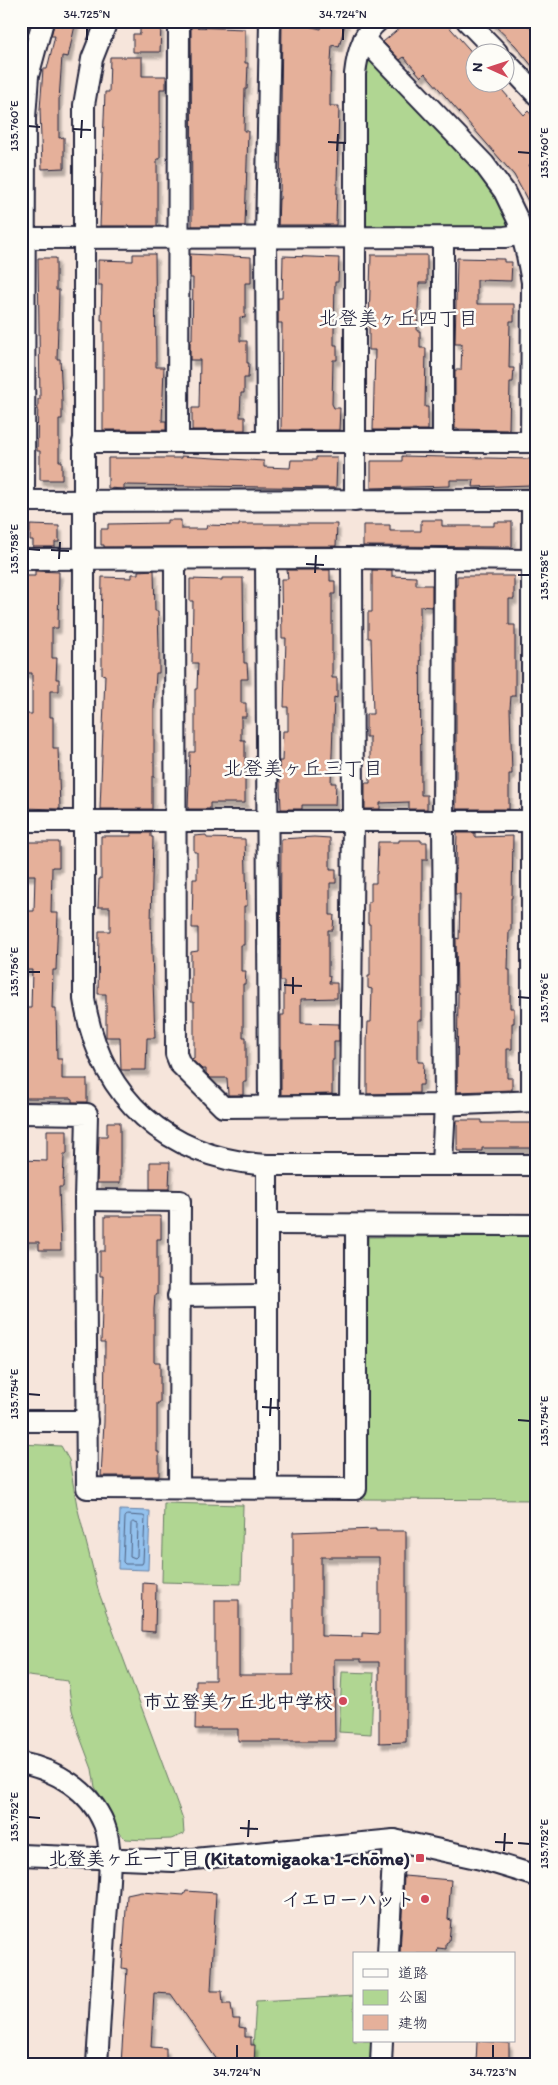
<svg xmlns="http://www.w3.org/2000/svg" width="558" height="2085" viewBox="0 0 558 2085" font-family="Itim,'Klee One',sans-serif">
<defs>
<filter id="shadow"><feDropShadow dx="3" dy="5.5" stdDeviation="1" flood-color="#0004"/></filter>
</defs>
<rect width="100%" height="100%" fill="#f6e5db"/>
<filter id="ink" filterUnits="userSpaceOnUse"><feTurbulence type="fractalNoise" baseFrequency=".02" numOctaves="2"/><feDisplacementMap in="SourceGraphic" scale="10" xChannelSelector="R" yChannelSelector="G"/><feConvolveMatrix kernelMatrix="1 2 1 2 8 2 1 2 1" color-interpolation-filters="sRGB"/></filter>
<g filter="url(#ink)">
<!-- green -->
<g fill="#b0d692" stroke="#697c66">
<path d="M374 60 454 144 492 189 510 221 504 232 369 231 363 222V64Z"/>
<path d="M537 1236V1500L362 1499 368 1237Z"/>
<path d="M21 1444 61 1446 69 1460 77 1506 99 1593 183 1819 184 1834 171 1839 146 1840 126 1839 117 1831 112 1815 95 1787 92 1769 80 1737 72 1710 68 1681 21 1675Z"/>
<path d="M164 1503 243 1505 241 1584 162 1582Z"/>
<path d="M342 1672 374 1673 371 1734 339 1732Z"/>
<path d="M354 1996V2041H382L381 2064H252L256 2001Z"/>
</g>
<!-- water -->
<path fill="#93c1ed" stroke="#6681a6" d="M120 1510 150 1511 148 1570 118 1569Z"/>
<g fill="none" stroke-linecap="round" stroke-linejoin="round">
<!-- shore -->
<g stroke="#4f6282" stroke-width="1">
<path d="M127 1515 143 1516 145 1517 143 1562 142 1564H125L123 1562 125 1518Z"/>
<path d="M133 1522 138 1524 137 1556 135 1558 130 1556 131 1524Z"/>
</g>
</g>
<!-- building -->
<g fill="#e5b09a" stroke="#22223b" fill-rule="evenodd" filter="url(#shadow)">
<path d="M66 21H76L68 57 62 56 59 100V138L64 137V168L42 169 40 109 43 69H47L55 36H51L54 24 64 26Z"/>
<path d="M282 21H300L299 24 321 29 323 21H346L339 47 332 45 330 80V106H339L336 225H278L279 199H280Z"/>
<path d="M408 21H444L476 57V82H495L524 115 528 111 537 121V158L529 165 537 180V218L514 175 487 144 425 73 421 77 404 57 400 60 383 42Z"/>
<path d="M490 21H523L537 35V72L515 45Z"/>
<path d="M140 25H161L160 52H133V34H140Z"/>
<path d="M191 27 245 29V63H248L247 89H245L244 131H248L245 226H192Z"/>
<path d="M110 57H142V76H166V89H160V159H157V226H100L105 92H109Z"/>
<path d="M133 254H155L156 367H164L162 421H166V430H103V320H101L102 285H98V260L133 261Z"/>
<path d="M190 254 251 257V283H245V318L240 317V341H247V363H249L248 378H244V393H241L240 417H245V430H192V408H199L200 360H190V340H192L193 278H190Z"/>
<path d="M371 255H427V283H419L417 331H420V348H426L425 407H428V430H373L375 350H369V323Z"/>
<path d="M283 256 339 258 338 282H335L334 331V345H337V360H333L332 404 334 408H340L339 430H281L282 323H278V298H282Z"/>
<path d="M38 258H56V290H59L57 359H60L62 399V419H59V461H62V480H40V451H37L38 399H40Z"/>
<path d="M457 258 504 259V262H512L511 281 477 280V304H514V321H510L509 368H514L513 382H510L509 430 455 429V370H461L462 344H455Z"/>
<path d="M181 456 264 461V467L290 468 291 460H316V457H337L336 488 124 485V489L108 488V458H181Z"/>
<path d="M402 456 531 459V485L473 487 474 480H450V486L371 488V461H402Z"/>
<path d="M167 520H181V529H206L207 525 239 526V524H337L336 546 104 547V545H101V529H108V524L167 523Z"/>
<path d="M421 520H442V526H494V522H512V547L363 546V525H390V531H421Z"/>
<path d="M30 525 59 526V542H55V547H33V540H30Z"/>
<path d="M154 570 155 611H158L159 646V673H156L154 708V777H152V809H100L105 675 102 674V637H101L102 577 132 578V574H138V571Z"/>
<path d="M287 570H330V581H335V594H332V678H337V698L334 697 331 783H336L335 805H302V809H281L279 761H282L283 731H288V707H284L286 638H282L281 579H288Z"/>
<path d="M372 570H392V576L416 577V585H432V607L420 606 421 795H427V809H409V802L380 803V809H365V783H370V737H366V714H373L371 638H368V612H372Z"/>
<path d="M35 571 59 572 58 628H52V658H57L56 679H59V691H50V717H53V748H58L60 809 21 808V714H32V673H21V576H35Z"/>
<path d="M457 576H514V599H509V625H515V696H511L510 708 512 774H509V809H456V585H457Z"/>
<path d="M222 578H243L244 663H247L248 679H241V703H246V717H241V740H245V803H210V809H188L190 752H195V689H197L198 663H192L193 601H190V579L222 580Z"/>
<path d="M131 833H151V837H153L151 922 155 1038H147L146 1070H121L120 1037H106V994H98L99 931H110V907H98L99 879H101V836H131Z"/>
<path d="M457 833H475V837L513 836 512 898H511V930H509L508 970H510V1008H514V1023H512V1049H507V1078H512V1090L457 1092 458 992H457L456 938 459 939 460 894H455Z"/>
<path d="M206 835 207 838 245 839 247 906H244V945H241V971H246L245 984H243V1037H246V1082H243V1095H228L227 1078H211L206 1073V1069H202L191 1059 194 1058V1002H191V952L198 951V928H192L193 879H197V852H194V836Z"/>
<path d="M314 837 330 838V869H336V883H330V915H334L333 930H328V976H330L329 983H337V998L301 999V1023L339 1024V1041H334V1060H332V1094L281 1095V1015H284V981H280L281 839Z"/>
<path d="M399 840H421V842H427V860H422V1020H418V1062H424L423 1085H419V1093L367 1094V1042L368 1022H371L372 989 368 988V976H370V924H368V902H371V883H376V874H377L378 842H399Z"/>
<path d="M21 842H59V867H52L51 913H58L56 970H53L52 1008H56L57 1059H62V1079H87V1102H72V1098H21V1008H31L32 970H21V911H34L35 875H21Z"/>
<path d="M457 1120H482V1123H537V1148H482V1151H457Z"/>
<path d="M107 1122H120V1183H97L99 1136H107Z"/>
<path d="M47 1130H67V1154H64L63 1187H59L61 1250H39V1242H21V1160L47 1161Z"/>
<path d="M150 1162H170L169 1189H150Z"/>
<path d="M105 1216H161V1239H157V1295H155L154 1309V1362H160V1403H157V1452H159V1476H101L104 1422 105 1342H101L103 1276H100V1251H105Z"/>
<path d="M376 1529V1531H406V1742L379 1743V1662H361V1659H334L335 1741H238V1729H195L196 1680H215V1600H239V1675H293V1532ZM321 1557H379V1634L362 1633V1637L321 1636Z"/>
<path d="M143 1583 156 1584 155 1632 142 1631Z"/>
<path d="M404 1876 451 1880 448 1919 451 1920 449 1941 446 1943V1949L438 1948 437 1954H400Z"/>
<path d="M186 1891 216 1893 211 1991H222L223 2004H231L233 2019H240L239 2027 245 2028V2037H251V2045H255L254 2064H220L171 1994 154 1993 151 2047 166 2048V2064H121L127 1969 122 1968 127 1895 141 1892 184 1895Z"/>
<path d="M477 2041 509 2043V2064H476Z"/>
</g>
<g fill="none" stroke-linecap="round" stroke-linejoin="round">
<defs>
<g id="minor">
<path d="M107 21 92 59 84 105V999C100 1099 167 1158 267 1165H537"/>
<path d="M467 21 497 52"/>
<path d="M364 39 484 164 504 191 518 220 527 255 532 282 531 442"/>
<path d="M506 62 537 95"/>
<path d="M25 238 505 237 537 232"/>
<path d="M443 238V442"/>
<path d="M267 441 266 238 270 21"/>
<path d="M83 442H537"/>
<path d="M178 442 179 21"/>
<path d="M21 501 537 500"/>
<path d="M24 501 25 118 28 76 43 21"/>
<path d="M355 501V74C357 55 362 34 378 21"/>
<path d="M266 558 269 1105"/>
<path d="M21 559 352 558 531 560"/>
<path d="M175 559 176 1054 180 1064 223 1107 437 1105 537 1101"/>
<path d="M21 821H537"/>
<path d="M532 1101V500"/>
<path d="M350 1105 353 820 352 558"/>
<path d="M21 1113 87 1114 85 1200 87 1488 356 1489V1225"/>
<path d="M442 1163 445 1105 443 820 444 559"/>
<path d="M85 1200 180 1201 179 1488"/>
<path d="M267 1224 537 1225"/>
<path d="M178 1296 267 1295"/>
<path d="M21 1421H87"/>
<path d="M267 1487V1165"/>
<path d="M21 1763C56 1770 90 1790 104 1824 114 1848 108 1892 106 1919 103 1967 100 2015 97 2064"/>
<path d="M21 1855 173 1861 394 1840 481 1859 537 1876"/>
<path d="M388 1954 394 1840"/>
<path d="M381 2064 382 2041"/>
</g>
</defs>
<!-- minor casing -->
<use href="#minor" stroke="#22223b" stroke-width="24"/>
<!-- minor -->
<use href="#minor" stroke="#fdfcf7" stroke-width="20"/>
</g>
</g>
<!-- ticks -->
<path fill="none" stroke="#22223b" stroke-width="2" d="M87 40V28M343 40V28M28 126 40 127M73 129 91 130M81 138 82 120M328 142 346 143M337 151 338 134M518 152 530 153M28 549 40 550M51 550 69 551M59 559 60 542M306 564 324 565M315 573 316 555M518 575H530M28 972H40M284 985 302 986M293 994V977M518 997 530 998M28 1394 40 1395M262 1407 280 1408M270 1416 271 1398M518 1420 530 1421M28 1817 40 1818M240 1828 258 1829M248 1837 249 1820M495 1842 513 1843M518 1843 530 1844M504 1851 505 1833M237 2058V2045M493 2058V2045"/>
<!-- markers -->
<g fill="#d1495b" stroke="#fdfcf7" stroke-width="2">
<circle cx="343" cy="1701" r="5"/>
<rect x="415" y="1853" width="10" height="10" rx="2.5"/>
<circle cx="425" cy="1899" r="5"/>
</g>
<g text-anchor="middle" stroke-width="5" stroke-linejoin="round" paint-order="stroke">
<!-- poi labels -->
<g font-size="19" font-weight="bold" fill="#22223b" stroke="#fdfcf7" text-anchor="end">
<text x="333" y="1708">市立登美ケ丘北中学校</text>
<text x="410" y="1865">北登美ヶ丘一丁目 (Kitatomigaoka 1-chōme)</text>
<text x="415" y="1906">イエローハット</text>
</g>
<!-- neighbourhood labels -->
<g font-size="20" fill="#22223b" stroke="#fdfcf7">
<text x="398" y="325">北登美ヶ丘四丁目</text>
<text x="303" y="775">北登美ヶ丘三丁目</text>
</g>
</g>
<!-- margin -->
<rect width="558" height="2085" fill="none" stroke="#fdfcf7" stroke-width="55"/>
<!-- legend -->
<rect x="353" y="1952" width="162" height="90" fill="#fdfcf7" stroke="#a5a5ac"/>
<rect x="363" y="1969" width="25" height="8" fill="#fdfcf7" stroke="#a5a5ac"/>
<text x="398" y="1978" font-size="15" fill="#22223b">道路</text>
<rect x="363" y="1990" width="25" height="15" fill="#b0d692" stroke="#a5a5ac"/>
<text x="398" y="2002" font-size="15" fill="#22223b">公園</text>
<rect x="363" y="2015" width="25" height="15" fill="#e5b09a" stroke="#a5a5ac"/>
<text x="398" y="2028" font-size="15" fill="#22223b">建物</text>
<!-- north arrow -->
<g transform="translate(490 68) rotate(273)"><circle r="24" fill="#fdfcf7" stroke="#a5a5ac"/>
<path d="M0-4L9 19L0 12L-9 19Z" fill="#d1495b"/>
<text y="-8" font-size="14" font-weight="bold" text-anchor="middle" fill="#22223b">N</text>
</g>
<rect x="28" y="28" width="502" height="2030" fill="none" stroke="#22223b" stroke-width="2"/>
<g font-size="12" text-anchor="middle" fill="#22223b">
<text x="87" y="18">34.725°N</text>
<text x="343" y="18">34.724°N</text>
<text transform="translate(14 126) rotate(-90)" y="4">135.760°E</text>
<text transform="translate(544 153) rotate(-90)" y="4">135.760°E</text>
<text transform="translate(14 549) rotate(-90)" y="4">135.758°E</text>
<text transform="translate(544 575) rotate(-90)" y="4">135.758°E</text>
<text transform="translate(14 972) rotate(-90)" y="4">135.756°E</text>
<text transform="translate(544 998) rotate(-90)" y="4">135.756°E</text>
<text transform="translate(14 1394) rotate(-90)" y="4">135.754°E</text>
<text transform="translate(544 1421) rotate(-90)" y="4">135.754°E</text>
<text transform="translate(14 1817) rotate(-90)" y="4">135.752°E</text>
<text transform="translate(544 1844) rotate(-90)" y="4">135.752°E</text>
<text x="237" y="2076">34.724°N</text>
<text x="493" y="2076">34.723°N</text>
</g>
</svg>
